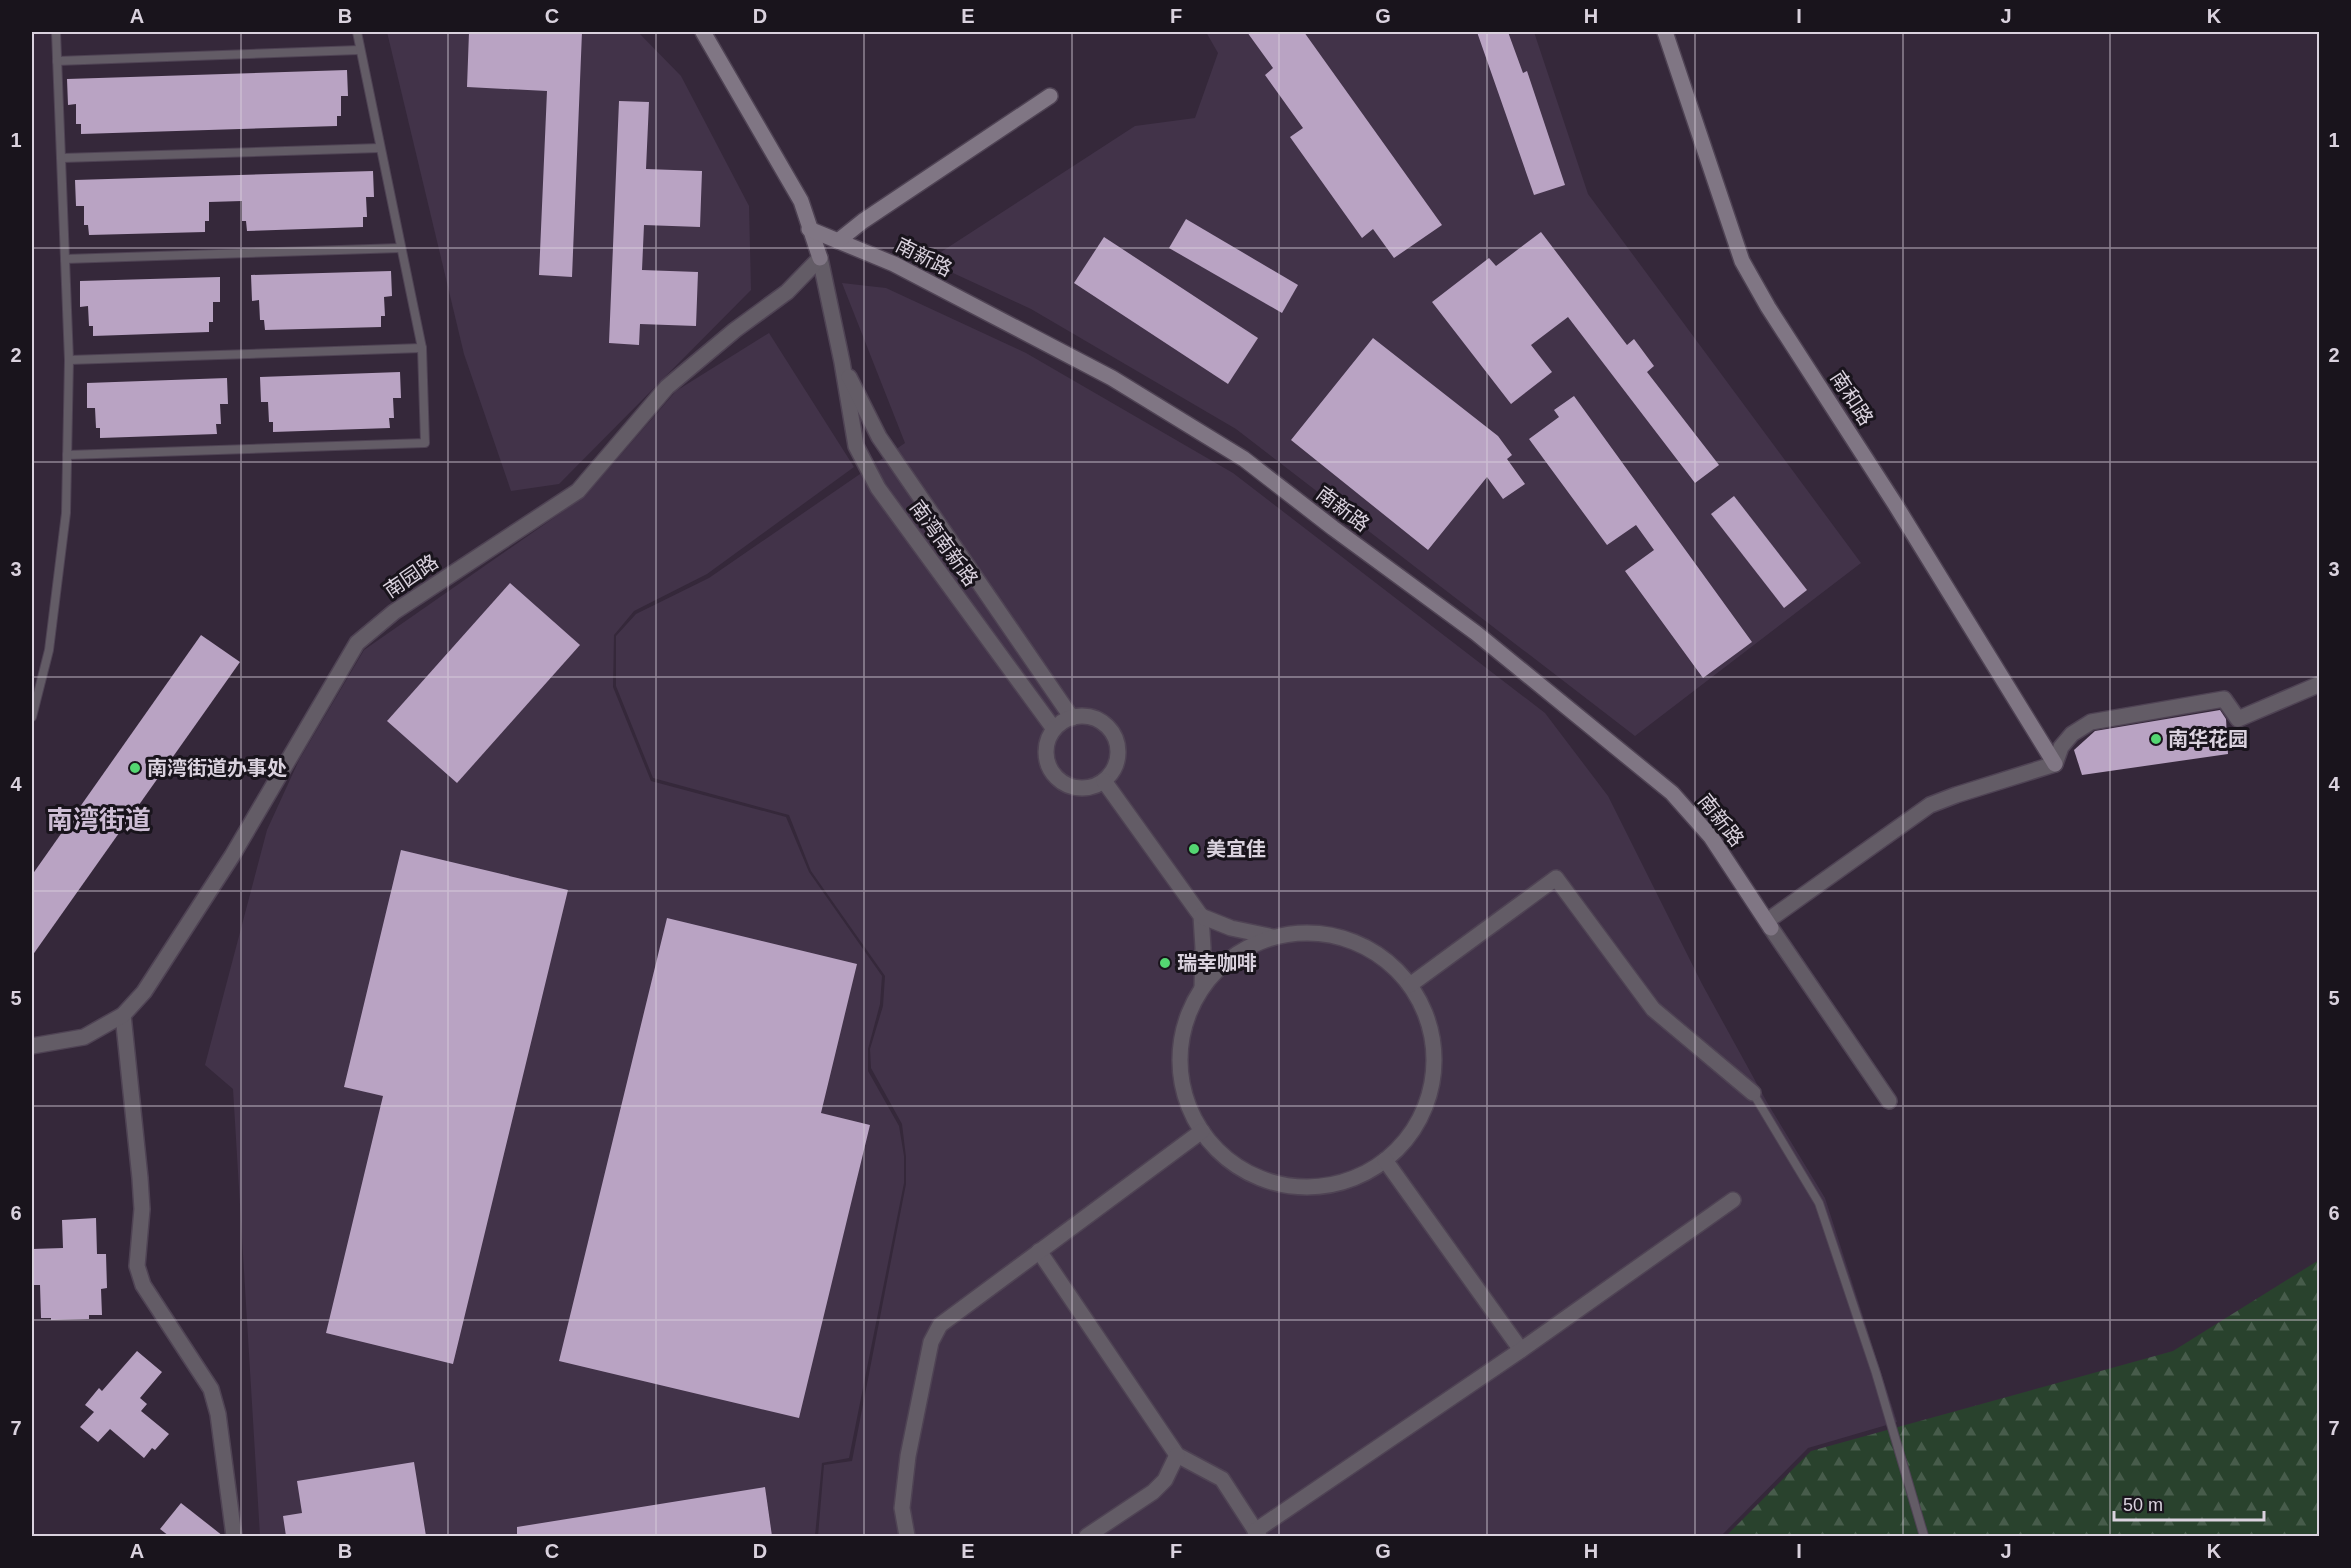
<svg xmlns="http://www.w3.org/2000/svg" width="2351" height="1568" viewBox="0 0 2351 1568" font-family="Helvetica,'Noto Sans SC',sans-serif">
<defs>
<pattern id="forest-firs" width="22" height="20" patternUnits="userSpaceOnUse" patternTransform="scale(1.5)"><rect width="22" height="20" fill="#29422d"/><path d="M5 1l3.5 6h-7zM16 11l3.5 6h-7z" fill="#475c4b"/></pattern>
</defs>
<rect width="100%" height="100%" fill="#35283a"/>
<!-- built -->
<g fill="#423349">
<path d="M387 32H638L681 76 749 206 751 290 559 484 511 491 464 354Z"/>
<path d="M1206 32H1534L1588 194 1861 563 1635 736 1236 429 1031 309 927 261 1135 126 1195 118 1218 53Z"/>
<path d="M842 283 886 288 1026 353 1233 473 1545 713 1608 796 1702 984 1768 1104 1825 1198 1897 1422 1808 1448 1721 1536H818L824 1465 852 1461 906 1184V1157L902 1124 871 1068 870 1049 883 1006 885 976 811 871 789 815 653 778 616 686V636L636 614 709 578 905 443Z"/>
<path d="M769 333 854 467 707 574 634 611 614 635 613 687 651 781 786 817 809 872 882 976 880 1004 868 1049V1071L899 1126 904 1156V1183L849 1458 822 1463 815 1536H260L233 1089 205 1065 267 830 299 760 364 650 585 496 676 391Z"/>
</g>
<!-- forest -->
<path fill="url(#forest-firs)" d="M2319 1260V1536H1726L1811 1451 2173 1351Z"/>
<!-- building -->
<g fill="#b9a3c3">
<path d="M469 32H582L572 277 539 275 547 91 467 87Z"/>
<path d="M1247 32H1304L1442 225 1394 258 1373 229 1362 238 1290 137 1303 128 1265 75 1273 68Z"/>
<path d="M1477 32H1508L1523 73 1527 71 1565 185 1534 195Z"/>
<path d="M347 70 348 96H341V116H337V126L81 134V124H76V104L68 105 67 79Z"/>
<path d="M619 101 649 102 646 169 702 171 700 227 644 225 642 270 698 272 696 326 640 324 639 345 609 343Z"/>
<path d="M373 171 374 197H366L367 217H363V227L247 231 246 221H242V201L209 202V221H205V232L89 235 88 225H84V206H76L75 180Z"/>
<path d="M1186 219 1298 285 1282 313 1169 248Z"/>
<path d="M1541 232 1627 345 1634 339 1654 366 1647 372 1719 465 1695 483 1568 317 1531 345 1552 372 1511 404 1432 302 1489 258 1496 266Z"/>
<path d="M1104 237 1258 338 1228 384 1074 283Z"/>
<path d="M391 271 392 296 384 297 385 316H381V327L265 330 264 320H260L259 300 252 301 251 275Z"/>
<path d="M220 277V302H213V322H209V332L93 336V326H89L88 306 80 307V281Z"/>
<path d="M1373 338 1498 436 1512 455 1507 459 1525 484 1503 499 1487 477 1428 550 1291 440Z"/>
<path d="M400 372 401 398H393L394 418H389L390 428 273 432V422H269L268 402H261L260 377Z"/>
<path d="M227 378 228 404H220L221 424H216L217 434 100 438V428H96L95 408H87V383Z"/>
<path d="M1574 396 1752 642 1703 678 1625 571 1654 550 1636 525 1607 545 1529 439 1559 417 1554 410Z"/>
<path d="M1734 496 1807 590 1784 608 1711 514Z"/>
<path d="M510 583 580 645 457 783 387 721Z"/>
<path d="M201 635 240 662 32 956V875Z"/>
<path d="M2220 710 2226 719 2228 754 2082 775 2074 750 2095 731Z"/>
<path d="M401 850 568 890 453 1364 326 1333 383 1096 344 1087Z"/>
<path d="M667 918 857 964 821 1113 870 1125 799 1418 559 1361Z"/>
<path d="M96 1218 97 1254H106L107 1288 101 1289 102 1315H89V1319L51 1320V1318H41L40 1285H32V1249L63 1248 62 1220Z"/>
<path d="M137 1351 162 1372 140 1398 147 1404 141 1411 169 1434 155 1450 152 1448 144 1458 110 1429 98 1442 80 1427 94 1412 85 1405 99 1388 102 1391Z"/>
<path d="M414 1462 426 1536H286L283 1516 302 1513 297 1481Z"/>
<path d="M765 1487 772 1536H517V1527Z"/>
<path d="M181 1503 223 1536H169L160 1529Z"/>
</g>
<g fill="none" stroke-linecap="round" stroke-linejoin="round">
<defs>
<g id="lane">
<path d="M57 61 359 50"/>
<path d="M62 158 380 148"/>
<path d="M65 259 401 248"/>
<path d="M69 360 422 348"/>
<path d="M67 455 425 443 422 348 357 32"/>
<path d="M32 717 49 650 66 513 69 360 56 32"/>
<path d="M1753 1093 1819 1203 1876 1373 1924 1536"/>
</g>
<g id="street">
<path d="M820 258 842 362 856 446 878 488 1054 729"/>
<path d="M849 377 879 437 1072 718"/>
<circle cx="1082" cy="752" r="36"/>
<path d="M1104 781 1201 916 1203 948 1202 988"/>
<path d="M1201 916 1231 928 1273 937"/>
<path d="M1767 921 1930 805 1956 795 2055 764 2061 747 2072 734 2091 722 2224 699 2238 719 2320 684"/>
<path d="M1771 928 1889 1101"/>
<circle cx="1307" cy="1060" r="127"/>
<path d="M1410 985 1556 878 1653 1009 1753 1093"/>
<path d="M123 1015 140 1178 142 1209 137 1266 143 1285 211 1389 218 1414 234 1536"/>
<path d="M32 1046 84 1037 123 1015 144 992 232 856 357 643 394 612 578 491 667 387 735 330 787 292 820 258"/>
<path d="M1385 1160 1521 1350"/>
<path d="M1039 1251 1177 1455 1222 1479 1259 1536"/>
<path d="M1255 1531 1521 1350 1733 1200"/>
<path d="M907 1536 902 1508 908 1456 931 1342 940 1325 1202 1131"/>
<path d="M1087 1536 1153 1492 1165 1480 1177 1455"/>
</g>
<g id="secondary">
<path d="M703 32 801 201 820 258"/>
<path d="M1665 32 1742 261 1768 307 1895 504 2055 764"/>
<path d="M809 229 894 264 1112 378 1244 459 1333 528 1476 633 1672 793 1711 837 1771 928"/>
<path d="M838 241 863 221 1050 96"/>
</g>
</defs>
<!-- lane casing -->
<use href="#lane" stroke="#4f4354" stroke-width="10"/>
<!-- street casing -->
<use href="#street" stroke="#4f4354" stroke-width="18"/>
<!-- secondary casing -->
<use href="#secondary" stroke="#4f4354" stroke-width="18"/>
<!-- lane -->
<use href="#lane" stroke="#635c66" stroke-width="8"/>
<!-- street -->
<use href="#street" stroke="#635c66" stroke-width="15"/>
<!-- secondary -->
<use href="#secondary" stroke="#807684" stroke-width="15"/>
</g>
<!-- grid -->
<path fill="none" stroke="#dad2de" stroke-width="1.5" stroke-opacity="0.55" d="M241 32V1536M448 32V1536M656 32V1536M864 32V1536M1072 32V1536M1279 32V1536M1487 32V1536M1695 32V1536M1903 32V1536M2110 32V1536M32 248H2320M32 462H2320M32 677H2320M32 891H2320M32 1106H2320M32 1320H2320"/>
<!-- markers -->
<g fill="#54d672" stroke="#19141c" stroke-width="2">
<circle cx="2156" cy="739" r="6"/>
<circle cx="135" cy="768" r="6"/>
<circle cx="1194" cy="849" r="6"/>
<circle cx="1165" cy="963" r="6"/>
</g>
<g text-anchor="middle" stroke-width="6" stroke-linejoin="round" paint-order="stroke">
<!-- street labels -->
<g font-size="20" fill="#dad2de" stroke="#19141c">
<text transform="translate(924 257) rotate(27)" y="7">南新路</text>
<text transform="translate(1852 398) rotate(57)" y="7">南和路</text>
<text transform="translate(1343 509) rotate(37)" y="7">南新路</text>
<text transform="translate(944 543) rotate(54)" y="7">南湾南新路</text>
<text transform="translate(411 576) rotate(-34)" y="7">南园路</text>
<text transform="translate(1721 820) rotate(52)" y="7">南新路</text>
</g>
<!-- poi labels -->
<g font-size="20" font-weight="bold" fill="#dad2de" stroke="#19141c" text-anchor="start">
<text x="2168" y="746">南华花园</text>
<text x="147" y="775">南湾街道办事处</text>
<text x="1206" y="856">美宜佳</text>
<text x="1177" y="970">瑞幸咖啡</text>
</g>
<!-- district labels -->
<g font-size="26" font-weight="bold" fill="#cdbdd4" stroke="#19141c">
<text x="99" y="829">南湾街道</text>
</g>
</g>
<!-- border -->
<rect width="2351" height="1568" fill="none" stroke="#19141c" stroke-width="66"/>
<!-- scale -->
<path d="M2114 1511v9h150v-9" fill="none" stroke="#dad2de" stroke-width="3"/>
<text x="2123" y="1511" font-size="18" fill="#dad2de" stroke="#19141c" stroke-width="4.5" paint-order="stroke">50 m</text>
<rect x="33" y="33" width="2285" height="1502" fill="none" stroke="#dad2de" stroke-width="2"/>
<g font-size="20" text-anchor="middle" font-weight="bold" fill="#dad2de">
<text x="137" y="23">A</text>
<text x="345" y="23">B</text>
<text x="552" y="23">C</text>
<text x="760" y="23">D</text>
<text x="968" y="23">E</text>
<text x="1176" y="23">F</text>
<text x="1383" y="23">G</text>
<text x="1591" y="23">H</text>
<text x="1799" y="23">I</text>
<text x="2006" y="23">J</text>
<text x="2214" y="23">K</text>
<text x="16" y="147">1</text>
<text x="2334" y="147">1</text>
<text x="16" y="362">2</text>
<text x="2334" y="362">2</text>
<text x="16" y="576">3</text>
<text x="2334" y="576">3</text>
<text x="16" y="791">4</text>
<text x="2334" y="791">4</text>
<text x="16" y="1005">5</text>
<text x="2334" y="1005">5</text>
<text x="16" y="1220">6</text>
<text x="2334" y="1220">6</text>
<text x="16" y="1435">7</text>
<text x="2334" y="1435">7</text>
<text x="137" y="1558">A</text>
<text x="345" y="1558">B</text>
<text x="552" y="1558">C</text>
<text x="760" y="1558">D</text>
<text x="968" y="1558">E</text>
<text x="1176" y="1558">F</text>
<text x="1383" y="1558">G</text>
<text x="1591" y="1558">H</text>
<text x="1799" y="1558">I</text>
<text x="2006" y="1558">J</text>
<text x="2214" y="1558">K</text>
</g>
</svg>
